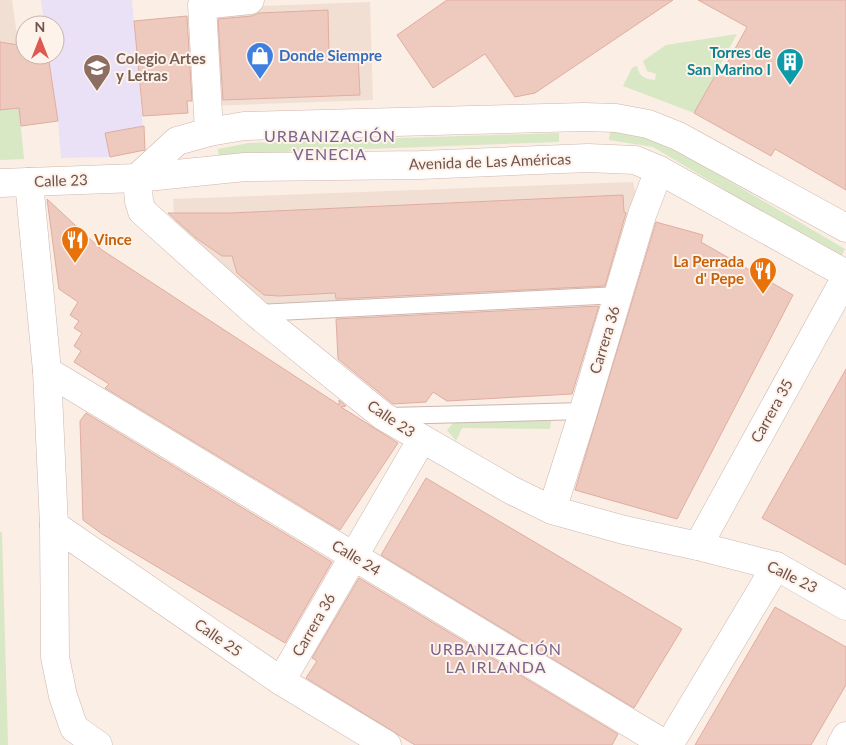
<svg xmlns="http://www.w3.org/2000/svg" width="846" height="745" viewBox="0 0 846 745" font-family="Lato,sans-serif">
<rect width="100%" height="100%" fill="#fbeee5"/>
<!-- residential -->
<g fill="#f2dfd3">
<path d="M0 0H12L29 117 0 121Z"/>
<path d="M370 2 373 100 207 106 204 8Z"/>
<path d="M633 182 639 210 616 289 258 307 175 231 173 199Z"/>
</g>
<!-- education -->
<path fill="#ebe1f7" d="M41 0H132L145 150 110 157 61 158 58 121 48 55H55V25H44Z"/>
<!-- green -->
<g fill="#d8e7c4">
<path d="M737 34 694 113 623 86 632 68 637 66C639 77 645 79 655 80L656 74 647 71 643 61 666 45Z"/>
<path d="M19 108 24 159 0 160V110Z"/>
<path d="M610 131 656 138 845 249 840 258 653 147 609 140Z"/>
<path d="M559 133V142L252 153 219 159 218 149 249 143Z"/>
<path d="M455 421H551L550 429 462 428 456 441 447 430Z"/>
<path d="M0 532H2L8 745H0Z"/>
</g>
<!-- building -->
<g fill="#eec9be" stroke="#e0ada0">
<path d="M447 0H673L535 93 515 97 485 54 433 88 397 35Z"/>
<path d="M698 0H846V190L775 149 771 156 694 113 716 74 720 76 747 27Z"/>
<path d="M328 10 329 55 358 54 360 95 223 100 218 19 252 16 259 13Z"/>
<path d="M187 16 192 101H187L188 113 143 116 134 21Z"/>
<path d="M0 42 25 46V55H48L58 121 21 126 19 108 0 110Z"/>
<path d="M144 126 145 150 110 157 105 133Z"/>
<path d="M623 195 624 212 626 213 605 286 336 299 335 293 279 296 264 295 237 273 232 256H222L196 238 168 213H231Z"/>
<path d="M47 199 102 250 339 405V400L346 406 341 407 398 443 340 530 105 388 109 384 74 362 81 351 74 346 82 333 74 328 79 321 70 315 78 302 59 289Z"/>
<path d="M656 222 703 235 701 242 793 295 677 519 575 490Z"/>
<path d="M599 306 572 394 447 401 433 392 426 402 393 404 338 359 336 319Z"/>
<path d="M846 369V565L762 518Z"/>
<path d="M86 413 332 562 285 643 102 534 83 520 80 421Z"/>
<path d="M426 478 682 629 634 708 381 555Z"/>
<path d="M359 578 618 734 612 745H415L306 678 317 661 312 658Z"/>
<path d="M775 607 846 647V685L811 745H695Z"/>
</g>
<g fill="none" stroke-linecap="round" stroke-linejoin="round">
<defs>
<g id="lane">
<path d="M257 313 619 295"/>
<path d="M389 416 584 411"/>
</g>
<g id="street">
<path d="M209 132 202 5 250 0"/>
<path d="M137 178 139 201 142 211 256 313 383 416 511 490 552 510 624 530 698 546 776 566 846 606"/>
<path d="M29 182 47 371 54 525 55 657 63 696 74 728 98 745"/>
<path d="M47 371 666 745"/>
<path d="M552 510 582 416 642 215 659 170"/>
<path d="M54 525 281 681 387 745"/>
<path d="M698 546 846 277"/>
<path d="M281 681 422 439"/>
<path d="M669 745 776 566"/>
<path d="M841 745 846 736"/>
</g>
<g id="secondary">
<path d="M137 178 177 141 209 132 244 126 584 117 616 118 648 124 678 136 846 228"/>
<path d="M0 183 137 178 245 167 420 165 588 158 635 160 659 170 846 274"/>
</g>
</defs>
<!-- lane casing -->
<use href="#lane" stroke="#cdb7af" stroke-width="18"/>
<!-- street casing -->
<use href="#street" stroke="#cdb7af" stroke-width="29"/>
<!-- secondary casing -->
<use href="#secondary" stroke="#d0b6ac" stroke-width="29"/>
<!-- lane -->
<use href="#lane" stroke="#fff" stroke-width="16"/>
<!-- street -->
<use href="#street" stroke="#fff" stroke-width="28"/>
<!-- secondary -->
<use href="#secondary" stroke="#fff" stroke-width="28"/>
</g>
<!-- icons -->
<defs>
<symbol id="shop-pin" viewBox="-11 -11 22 30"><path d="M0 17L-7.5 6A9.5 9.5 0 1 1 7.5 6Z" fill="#3f7fe0" stroke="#fef3ea"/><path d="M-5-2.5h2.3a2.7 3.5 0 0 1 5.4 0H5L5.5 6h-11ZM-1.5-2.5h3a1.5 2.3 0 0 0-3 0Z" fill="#fff"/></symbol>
<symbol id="building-pin" viewBox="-11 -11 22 30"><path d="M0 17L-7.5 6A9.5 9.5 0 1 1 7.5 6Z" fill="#0f9aa8" stroke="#fef3ea"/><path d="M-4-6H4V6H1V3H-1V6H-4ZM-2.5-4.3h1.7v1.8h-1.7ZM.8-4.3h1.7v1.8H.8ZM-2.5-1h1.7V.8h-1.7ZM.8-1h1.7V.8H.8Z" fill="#fff"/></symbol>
<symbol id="school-pin" viewBox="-11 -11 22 30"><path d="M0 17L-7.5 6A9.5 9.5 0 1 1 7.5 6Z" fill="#8d6e63" stroke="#fef3ea"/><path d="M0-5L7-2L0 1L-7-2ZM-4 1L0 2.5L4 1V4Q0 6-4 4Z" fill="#fff"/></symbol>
<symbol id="restaurant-pin" viewBox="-11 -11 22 30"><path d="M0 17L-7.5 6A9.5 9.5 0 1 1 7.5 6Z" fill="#e8710a" stroke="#fef3ea"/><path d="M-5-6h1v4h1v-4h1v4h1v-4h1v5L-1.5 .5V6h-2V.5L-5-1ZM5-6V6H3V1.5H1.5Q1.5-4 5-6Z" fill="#fff"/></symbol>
</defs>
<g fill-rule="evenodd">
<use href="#shop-pin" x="244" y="40" width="32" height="43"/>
<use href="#building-pin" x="774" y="46" width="32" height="43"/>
<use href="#school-pin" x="81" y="52" width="32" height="43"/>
<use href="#restaurant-pin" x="59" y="224" width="32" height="43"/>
<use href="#restaurant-pin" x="747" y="255" width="32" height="43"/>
</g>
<g text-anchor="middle" stroke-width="4" stroke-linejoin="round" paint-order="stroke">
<!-- culture labels -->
<g font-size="15" font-weight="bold" fill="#0d838f" stroke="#fef3ea" text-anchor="end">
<text x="771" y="58">Torres de<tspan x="771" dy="17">San Marino I</tspan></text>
</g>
<!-- shop labels -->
<g font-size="15" font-weight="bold" fill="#366cbe" stroke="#fef3ea" text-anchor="start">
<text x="279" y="61">Donde Siempre</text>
</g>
<!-- education labels -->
<g font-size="15" font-weight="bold" fill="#785e54" stroke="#fef3ea" text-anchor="start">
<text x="116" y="64">Colegio Artes<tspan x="116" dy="17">y Letras</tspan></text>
</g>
<!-- street labels -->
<g font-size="15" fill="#71534c" stroke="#fef3ea">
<text transform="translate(490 162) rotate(-2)" y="5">Avenida de Las Américas</text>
<text transform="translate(61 181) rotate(-2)" y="5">Calle 23</text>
<text transform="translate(605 340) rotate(-73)" y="5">Carrera 36</text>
<text transform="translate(772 411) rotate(-61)" y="5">Carrera 35</text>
<text transform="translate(391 419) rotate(34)" y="5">Calle 23</text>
<text transform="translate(356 558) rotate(31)" y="5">Calle 24</text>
<text transform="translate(792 577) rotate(26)" y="5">Calle 23</text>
<text transform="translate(314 625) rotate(-60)" y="5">Carrera 36</text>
<text transform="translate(218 638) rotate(35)" y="5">Calle 25</text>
</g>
<!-- food labels -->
<g font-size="15" font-weight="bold" fill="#c56008" stroke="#fef3ea" text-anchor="start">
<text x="94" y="245">Vince</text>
<text x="744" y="267" text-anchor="end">La Perrada<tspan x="744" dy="17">d' Pepe</tspan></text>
</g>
<!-- neighbourhood labels -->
<g font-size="16" letter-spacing="1" fill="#79648d" stroke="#fef3ea">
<text x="330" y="142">URBANIZACIÓN<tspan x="330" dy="18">VENECIA</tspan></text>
<text x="496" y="655">URBANIZACIÓN<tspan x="496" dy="18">LA IRLANDA</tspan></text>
</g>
</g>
<!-- north arrow -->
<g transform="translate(40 40)"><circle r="24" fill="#fef3ea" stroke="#c6b3ab"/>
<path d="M0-4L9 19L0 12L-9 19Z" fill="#dc5a52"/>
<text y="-8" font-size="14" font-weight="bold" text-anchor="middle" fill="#71534c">N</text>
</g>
</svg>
